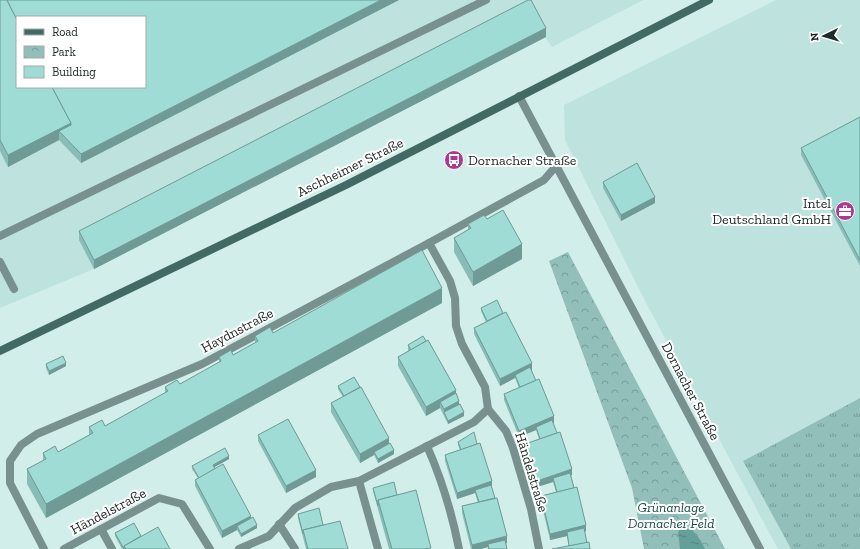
<svg xmlns="http://www.w3.org/2000/svg" width="860" height="549" viewBox="0 0 860 549" font-family="'Zilla Slab',serif">
<defs>
<pattern id="grass-tufts" width="24" height="20" patternUnits="userSpaceOnUse"><rect width="24" height="20" fill="#92bfba"/><path d="M3 7l-1-3M5 7V3M7 7l1-3M15 17l-1-3M17 17v-4M19 17l1-3" fill="none" stroke="#779b97"/></pattern>
<pattern id="park-crowns" width="20" height="18" patternUnits="userSpaceOnUse"><rect width="20" height="18" fill="#92bfba"/><path d="M2 6a3 3 0 1 1 6 0M12 15a3 3 0 1 1 6 0" fill="none" stroke="#779b97"/></pattern>
<pattern id="water-ripples" width="26" height="14" patternUnits="userSpaceOnUse"><rect width="26" height="14" fill="#64a09a"/><path d="M2 4q2-2 4 0t4 0M15 11q2-2 4 0t4 0" fill="none" stroke="#52837e"/></pattern>
</defs>
<rect width="100%" height="100%" fill="#d1eeea"/>
<!-- built -->
<g fill="#bee3de" fill-rule="evenodd">
<path d="M0 0H643L552 47 545 37 94 269 0 308ZM17 17H145V87H17Z"/>
<path d="M776 0H860V398L743 461 791 549H778L644 299 565 140 564 105Z"/>
</g>
<!-- grass -->
<path fill="url(#grass-tufts)" d="M860 398V549H791L743 461Z"/>
<!-- park -->
<path fill="url(#park-crowns)" d="M568 252 725 549H644L632 488 549 261Z"/>
<!-- water -->
<path fill="url(#water-ripples)" d="M682 526 690 527 701 541 705 549H680L678 532Z"/>
<g fill="none" stroke-linecap="round" stroke-linejoin="round">
<!-- service -->
<g stroke="#79918e" stroke-width="8">
<path d="M0 236 486 0"/>
<path d="M0 262 14 289"/>
<path d="M101 529 112 549"/>
</g>
<!-- minor -->
<g stroke="#79918e" stroke-width="8">
<path d="M519 96 760 549"/>
<path d="M488 409 506 431 513 448 531 509 539 549"/>
<path d="M427 446C442 480 452 513 459 549"/>
<path d="M359 481 378 549"/>
<path d="M279 524 295 549"/>
<path d="M44 549 10 483V461L21 445 37 434 202 364 429 243 544 180 556 166"/>
<path d="M64 549 159 498 182 504 210 549"/>
<path d="M239 549 269 536 295 508 331 487 359 481 474 422 488 409 485 387 462 344 456 326 455 298 450 281 429 243"/>
</g>
<!-- secondary -->
<path stroke="#436964" stroke-width="8" d="M0 351 346 185 709 0"/>
</g>
<!-- wall -->
<g fill="#88bdb7">
<path d="M0 0H399L81 163 59 140 8 167 0 151Z"/>
<path d="M546 37 94 269 79 240V231Z"/>
<path d="M860 117V266L801 155V148Z"/>
<path d="M603 182 655 203 621 221 603 188Z"/>
<path d="M487 219 522 259 473 286 454 252V238L468 230V224Z"/>
<path d="M442 303 46 518 27 484V469L43 461V453L58 452 89 435V427L105 426 165 393V387L180 384 219 363V357L233 355 255 343V336Z"/>
<path d="M481 308 532 370H531L554 423H553L572 475 571 476 586 531 585 532 569 546 567 536 550 540 541 502V496L556 492 553 482 537 487 525 450V444L539 439 536 430 519 437 504 400V394L519 388 515 378 500 386 474 334V328L486 322 481 311Z"/>
<path d="M408 345 456 395 464 416 448 424 440 408 426 416 398 366V357L408 351Z"/>
<path d="M46 364 66 366 49 375 46 368Z"/>
<path d="M338 386 389 444 394 454 378 463 374 455 360 463 331 412V403L343 397 338 389Z"/>
<path d="M258 435 316 477 286 493 258 441Z"/>
<path d="M458 442 477 444 492 487V488L507 543H506L507 549H488V547L481 549H471L462 513V506L478 503 475 493 457 499 445 461V455L460 450 458 445Z"/>
<path d="M229 459 214 467 251 518 257 528 241 537 237 530 222 538 195 486V480L198 478 192 469V466Z"/>
<path d="M373 488 397 495 431 549H389L373 491Z"/>
<path d="M298 514 323 525 348 549H306L298 518Z"/>
<path d="M115 533 141 536 170 549H122L115 536Z"/>
</g>
<!-- shaded-wall -->
<g fill="#6f9a95">
<path d="M381 0H399L81 163V154Z"/>
<path d="M546 28V37L94 269V260Z"/>
<path d="M71 123V134L59 131V140L8 167V155Z"/>
<path d="M655 197V203L621 221V215Z"/>
<path d="M522 244V259L473 286V272Z"/>
<path d="M442 288V303L46 518V504Z"/>
<path d="M66 363V366L49 375V371Z"/>
<path d="M532 363V370L516 378 515 375V378L500 386V379Z"/>
<path d="M456 390V399L440 402V408L426 416V407Z"/>
<path d="M459 401V407L444 412V409Z"/>
<path d="M464 412V416L448 424V421Z"/>
<path d="M554 416V423L537 430 536 427V430L519 437V431Z"/>
<path d="M389 438V447L374 452V455L360 463V454Z"/>
<path d="M394 450V454L378 463V459Z"/>
<path d="M229 456V459L213 468V465Z"/>
<path d="M572 469V475L554 481 553 478V482L537 487V481Z"/>
<path d="M316 470V477L286 493V486Z"/>
<path d="M492 481V487L476 493 475 490V493L457 499V493Z"/>
<path d="M251 516V522L237 526V530L222 538V531Z"/>
<path d="M257 525V528L241 537V534Z"/>
<path d="M586 525V531L568 536 567 532V536L550 540V534Z"/>
<path d="M507 536V543L489 547 488 544V547L481 549H472V545Z"/>
</g>
<!-- building -->
<g fill="#9edcd5" stroke="#6f9a95">
<path d="M0 0H7L17 20V87H52L71 123 8 155 0 140Z"/>
<path d="M7 0H381L81 154 59 131 71 125V123L52 87H145V17H17V20Z"/>
<path d="M528 0H531L546 28 94 260 79 231Z"/>
<path d="M860 117V260L801 148Z"/>
<path d="M637 163 655 197 621 215 603 182Z"/>
<path d="M503 210 522 244 473 272 454 238 471 228 468 224 484 215 487 219Z"/>
<path d="M422 250 442 288 46 504 27 469 46 459 43 453 55 446 58 452 93 433 89 427 102 420 105 426 168 391 165 387 177 380 180 384 221 361 219 357 231 350 233 355 258 341 255 336 270 327 273 333Z"/>
<path d="M497 300 503 313 487 321 481 308Z"/>
<path d="M506 312 532 363 500 379 474 328Z"/>
<path d="M423 336 426 341 411 350 408 345Z"/>
<path d="M428 340 456 390 426 407 398 357Z"/>
<path d="M63 356 66 363 49 371 46 364Z"/>
<path d="M530 367 536 381 520 387 515 375Z"/>
<path d="M354 377 360 387 344 396 338 386Z"/>
<path d="M539 379 554 416 519 431 504 394Z"/>
<path d="M361 387 389 438 360 454 331 403Z"/>
<path d="M456 393 459 401 444 409 440 402Z"/>
<path d="M460 404 464 412 448 421 444 412Z"/>
<path d="M288 419 316 470 286 486 258 435Z"/>
<path d="M552 420 557 433 540 439 536 427Z"/>
<path d="M474 432 477 444 461 450 458 442Z"/>
<path d="M560 432 572 469 537 481 525 444Z"/>
<path d="M390 443 394 450 378 459 374 452Z"/>
<path d="M480 443 492 481 457 493 445 455Z"/>
<path d="M225 448 229 456 213 465 215 469 199 478 192 466Z"/>
<path d="M223 464 251 516 222 531 195 480Z"/>
<path d="M570 473 574 488 557 492 553 478Z"/>
<path d="M394 482 397 495 378 500V506L373 488Z"/>
<path d="M491 485 495 498 479 502 475 490Z"/>
<path d="M577 487 586 525 550 534 541 496Z"/>
<path d="M416 490 431 548 425 549H392L378 500Z"/>
<path d="M497 498 507 536 472 545 462 506Z"/>
<path d="M319 508 323 525 303 530V534L298 514Z"/>
<path d="M253 517 257 525 241 534 237 526Z"/>
<path d="M340 521 348 549H308L303 530Z"/>
<path d="M134 523 141 536 124 546V549L115 533Z"/>
<path d="M158 527 170 549H126L124 546Z"/>
<path d="M584 528 587 543 569 546 567 532Z"/>
<path d="M505 540 507 549H489L488 544Z"/>
<path d="M589 542 590 549H552Z"/>
</g>
<!-- icons -->
<defs>
<symbol id="bus-disc" viewBox="-11 -11 22 22"><circle r="9.5" fill="#ab3893" stroke="#fff"/><path d="M-5-6H5V4H4V6H2V4H-2V6H-4V4H-5ZM-3.5-4V0h7V-4ZM-3.5 1.2v1.5H-2V1.2ZM2 1.2v1.5H3.5V1.2Z" fill="#fff"/></symbol>
<symbol id="office-disc" viewBox="-11 -11 22 22"><circle r="9.5" fill="#ab3893" stroke="#fff"/><path d="M-6-3h4V-5.5h4V-3h4V5H-6ZM-1-4.5V-3h2v-1.5ZM-6 0V1H6V0Z" fill="#fff"/></symbol>
</defs>
<g fill-rule="evenodd">
<use href="#bus-disc" x="443" y="149" width="22" height="22"/>
<use href="#office-disc" x="834" y="200" width="22" height="22"/>
</g>
<g text-anchor="middle" stroke-width="4" stroke-linejoin="round" paint-order="stroke">
<!-- poi labels -->
<g font-size="14" fill="#202a29" stroke="#fff" text-anchor="start">
<text x="468" y="165">Dornacher Straße</text>
<text x="831" y="208" text-anchor="end">Intel<tspan x="831" dy="16">Deutschland GmbH</tspan></text>
</g>
<!-- street labels -->
<g font-size="14" fill="#202a29" stroke="#fff">
<text transform="translate(350 167) rotate(-26)" y="5">Aschheimer Straße</text>
<text transform="translate(237 330) rotate(-28)" y="5">Haydnstraße</text>
<text transform="translate(691 391) rotate(62)" y="5">Dornacher Straße</text>
<text transform="translate(532 472) rotate(73)" y="5">Händelstraße</text>
<text transform="translate(108 511) rotate(-28)" y="5">Händelstraße</text>
</g>
<!-- park labels -->
<g font-size="14" font-style="italic" fill="#164c47" stroke="#fff">
<text x="671" y="512">Grünanlage<tspan x="671" dy="16">Dornacher Feld</tspan></text>
</g>
</g>
<!-- legend -->
<rect x="16" y="16" width="130" height="72" fill="#ffffff" stroke="#a6aaa9"/>
<rect x="24" y="29" width="20" height="6" fill="#436964" stroke="#a6aaa9"/>
<text x="52" y="36" font-size="12" fill="#202a29">Road</text>
<rect x="24" y="46" width="20" height="12" fill="url(#park-crowns)" stroke="#a6aaa9"/>
<text x="52" y="56" font-size="12" fill="#202a29">Park</text>
<rect x="24" y="66" width="20" height="12" fill="#9edcd5" stroke="#a6aaa9"/>
<text x="52" y="76" font-size="12" fill="#202a29">Building</text>
<!-- north arrow -->
<g transform="translate(824 36) rotate(265)" stroke="#ffffff" stroke-width="3" paint-order="stroke">
<path d="M0-3L7 15L0 10L-7 15Z" fill="#202a29"/>
<text y="-6" font-size="11" font-weight="bold" text-anchor="middle" fill="#202a29">N</text>
</g>
</svg>
